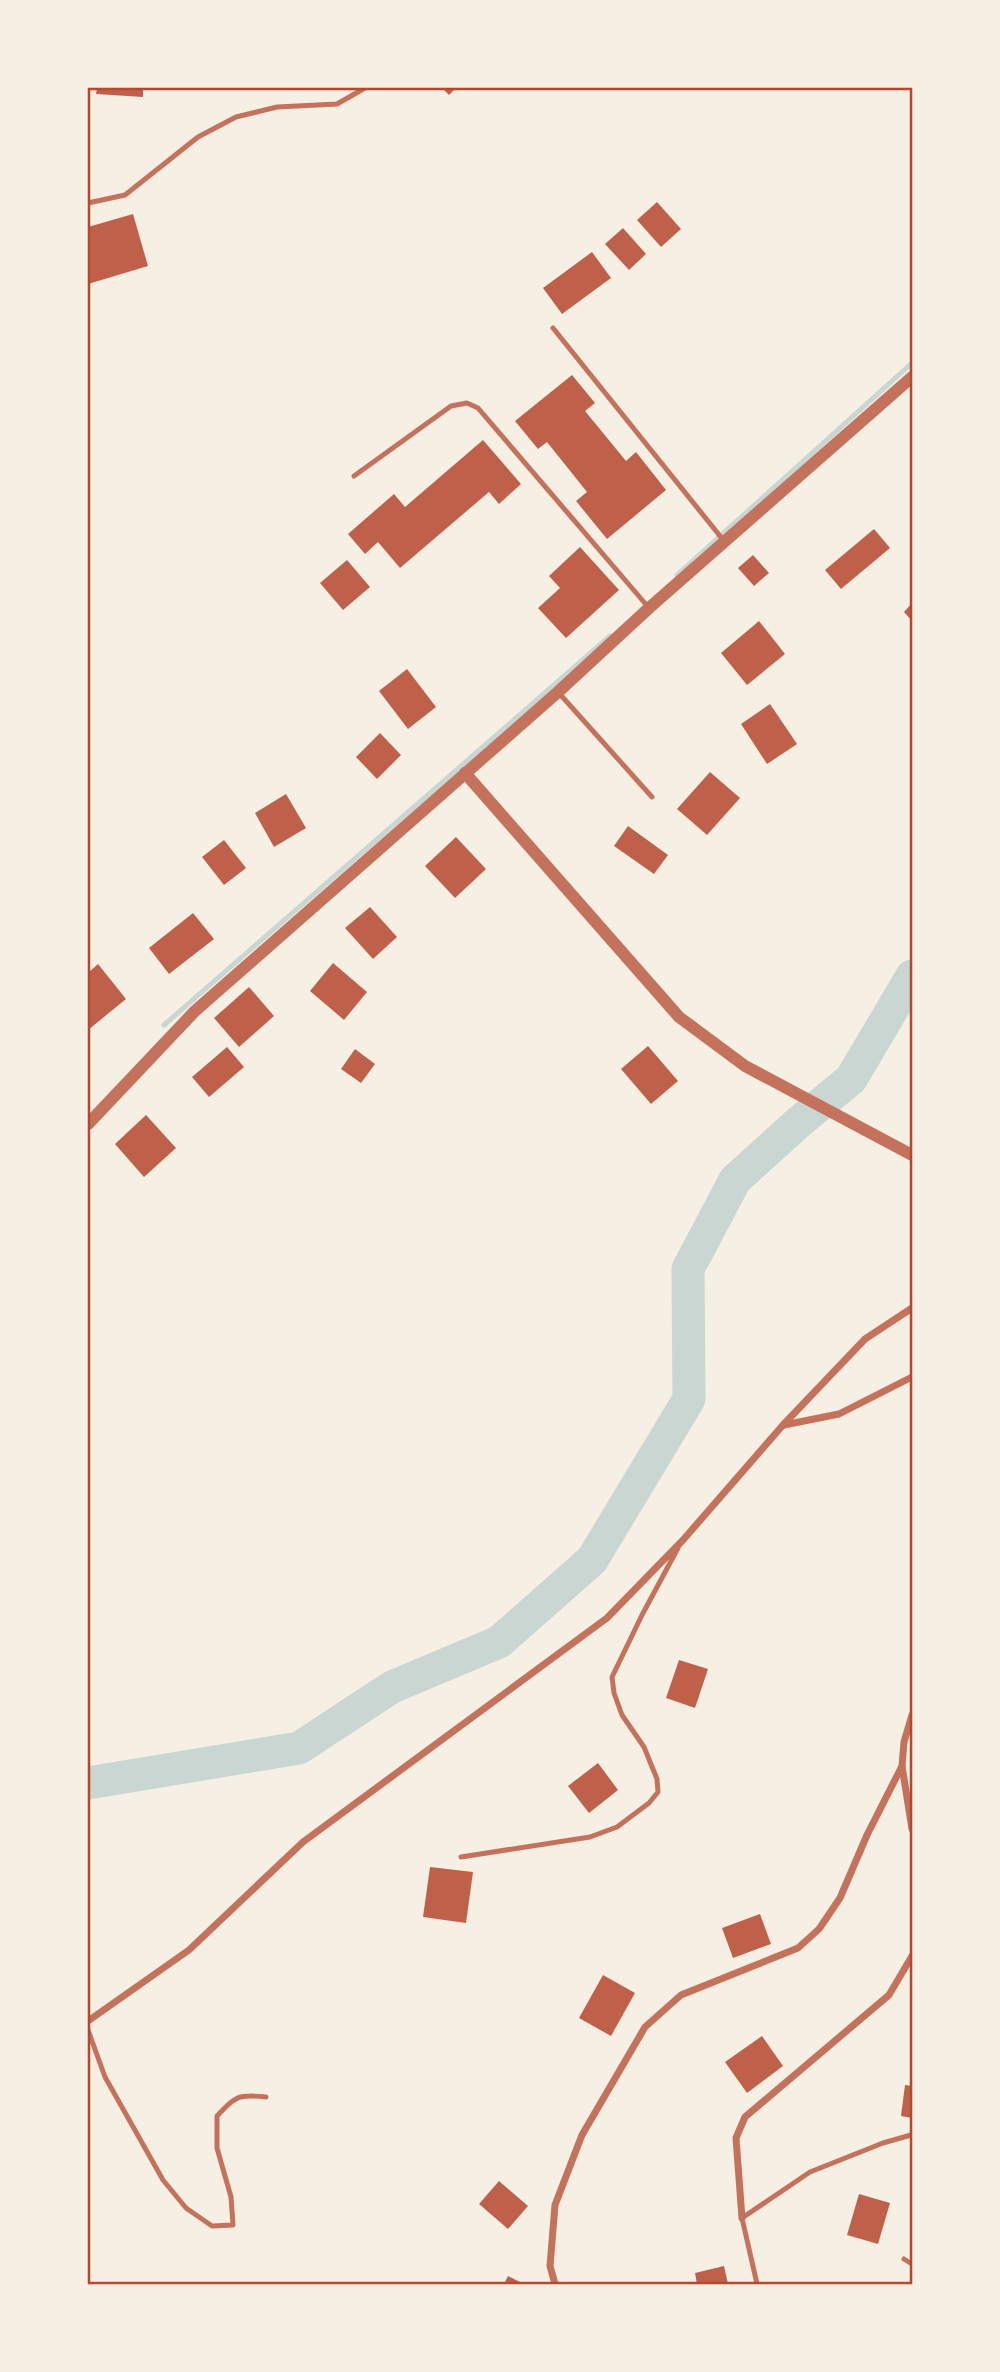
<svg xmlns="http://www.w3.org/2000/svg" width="1000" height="2372" viewBox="0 0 1000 2372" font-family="Lato,sans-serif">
<rect width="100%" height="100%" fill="#f6efe4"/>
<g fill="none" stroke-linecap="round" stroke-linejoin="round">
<!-- stream -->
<g stroke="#c9d6d2" stroke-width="5">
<path d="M677 575 912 363"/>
<path d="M164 1025 610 636"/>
</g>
<!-- river -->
<path stroke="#c9d6d2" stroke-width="33" d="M88 1783 299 1748 392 1687 499 1642 592 1560 689 1399 688 1269 735 1180 799 1122 851 1079 912 976"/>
</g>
<!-- building -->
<g fill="#bf614a">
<path d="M97 88H143V97L96 94Z"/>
<path d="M442 88H456L449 95Z"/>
<path d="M657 202 681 229 661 247 637 220Z"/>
<path d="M133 214 148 266 88 284V227Z"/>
<path d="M623 228 646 254 629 270 605 244Z"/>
<path d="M592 252 611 278 562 314 543 288Z"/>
<path d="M572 375 595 403 585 411 626 461 636 452 666 490 607 539 576 501 587 492 547 442 538 449 515 421Z"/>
<path d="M483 440 521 484 499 504 489 492 400 568 378 542 365 554 348 534 394 494 405 507Z"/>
<path d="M874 529 890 548 841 589 825 570Z"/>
<path d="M580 547 619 590 566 638 538 608 560 588 549 576Z"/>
<path d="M753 555 769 573 754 586 738 568Z"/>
<path d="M347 560 370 587 343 610 320 583Z"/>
<path d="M912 603V621L904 612Z"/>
<path d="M759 621 785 654 747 685 721 653Z"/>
<path d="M407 669 436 707 408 729 379 691Z"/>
<path d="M770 704 797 744 767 764 741 724Z"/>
<path d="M380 733 401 755 377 779 356 757Z"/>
<path d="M710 772 740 798 707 835 677 809Z"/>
<path d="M286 794 306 828 274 847 255 813Z"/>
<path d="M628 826 668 855 654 874 614 846Z"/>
<path d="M456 837 486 869 455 898 425 866Z"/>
<path d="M224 840 246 868 224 885 202 857Z"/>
<path d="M370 907 397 937 373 959 345 928Z"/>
<path d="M193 913 214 939 169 974 149 948Z"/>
<path d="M333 963 367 992 344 1020 310 991Z"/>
<path d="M98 964 126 999 88 1030V973Z"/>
<path d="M249 987 274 1016 239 1047 214 1018Z"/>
<path d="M648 1046 678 1081 651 1104 621 1069Z"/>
<path d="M227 1047 244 1067 209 1097 192 1077Z"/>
<path d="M355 1049 375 1064 361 1083 341 1069Z"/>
<path d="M146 1115 176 1148 144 1177 115 1144Z"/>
<path d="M679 1660 708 1669 695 1708 666 1698Z"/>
<path d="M598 1763 618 1790 589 1813 568 1786Z"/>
<path d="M430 1867 473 1872 466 1923 423 1917Z"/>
<path d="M760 1914 771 1944 733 1958 722 1928Z"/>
<path d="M603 1975 635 1993 611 2036 579 2018Z"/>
<path d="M762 2036 783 2066 747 2093 725 2062Z"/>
<path d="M905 2085 912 2086V2118L901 2116Z"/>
<path d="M499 2181 528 2206 508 2229 479 2204Z"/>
<path d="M859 2194 890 2203 878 2244 847 2235Z"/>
<path d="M724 2266 728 2284H697L695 2273Z"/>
<path d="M508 2276 524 2284H504Z"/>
</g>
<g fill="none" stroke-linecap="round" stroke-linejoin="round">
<!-- service -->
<g stroke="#c5725c" stroke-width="5">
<path d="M88 203 125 195 198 137 236 117 277 107 337 104 365 88"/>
<path d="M553 328 724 541"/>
<path d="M354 476 451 406 467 403 478 408 649 608"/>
<path d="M558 692 652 797"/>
<path d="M461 1857 590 1837 617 1827 649 1803 658 1792 657 1779 644 1747 622 1715 614 1693 612 1677 642 1615 678 1548"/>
<path d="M88 2030 105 2077 163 2180 186 2208 212 2226 233 2225 231 2197 217 2148V2116C236 2096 238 2094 266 2097"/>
<path d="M904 2259 912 2264"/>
<path d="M757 2284 742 2218 810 2172 883 2143 911 2135"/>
</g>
<!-- minor -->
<g stroke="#c5725c" stroke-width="7">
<path d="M784 1425 839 1414 912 1377"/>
<path d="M912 1715 904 1742 902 1766 912 1829"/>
<path d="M88 2021 189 1950 303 1842 607 1618 683 1540 783 1425 865 1339 912 1308"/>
<path d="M742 2218 736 2138 745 2117 889 1995 912 1956"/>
<path d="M555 2284 550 2266 555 2205 582 2135 645 2027 681 1995 798 1948 819 1929 840 1898 867 1835 902 1766"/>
</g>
<!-- tertiary -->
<g stroke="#c5725c" stroke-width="12">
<path d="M465 773 679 1017 745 1066 912 1155"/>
<path d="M88 1124 195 1011 558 692 649 608 912 377"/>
</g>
</g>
<!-- border -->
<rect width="1000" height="2372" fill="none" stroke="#f6efe4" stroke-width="178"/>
<rect x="89" y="89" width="822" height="2194" fill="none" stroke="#b5482f" stroke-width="2.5"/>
</svg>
